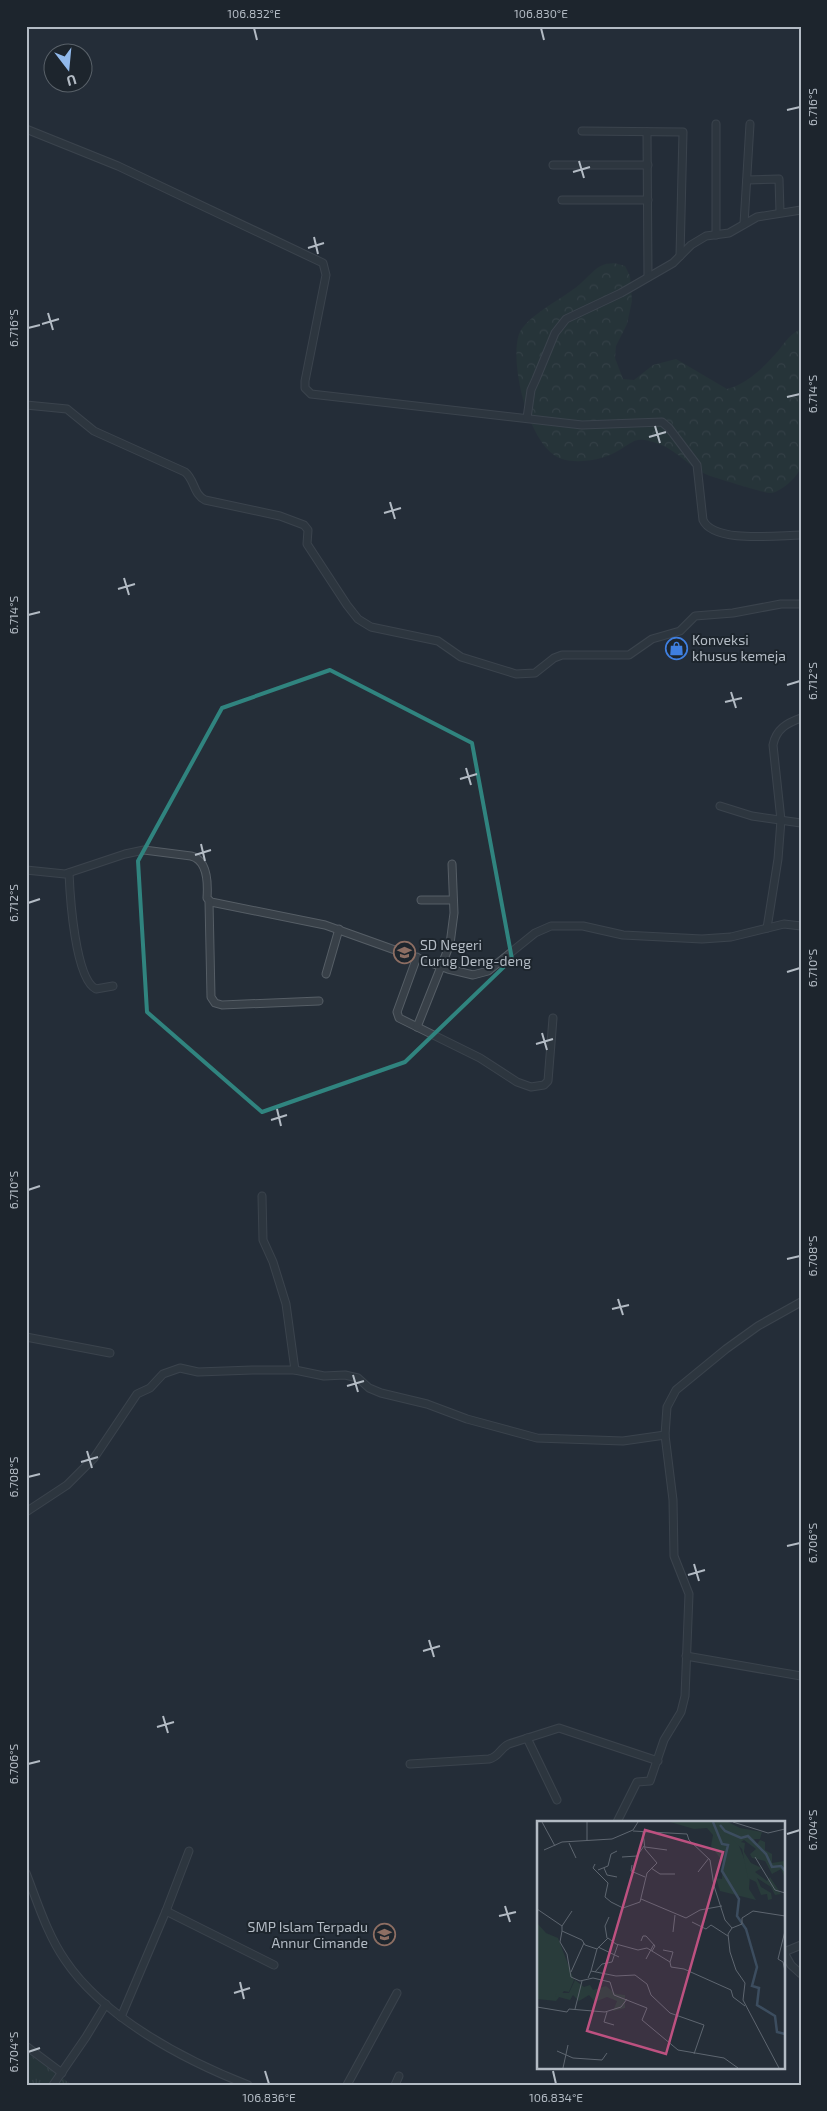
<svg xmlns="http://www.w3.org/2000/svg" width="827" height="2111" viewBox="0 0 827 2111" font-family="'Exo 2',sans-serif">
<defs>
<pattern id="grass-tufts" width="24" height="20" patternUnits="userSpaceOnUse" patternTransform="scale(1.25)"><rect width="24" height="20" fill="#293c3b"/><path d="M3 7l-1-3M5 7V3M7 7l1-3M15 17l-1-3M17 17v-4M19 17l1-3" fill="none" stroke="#465656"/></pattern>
<pattern id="forest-crowns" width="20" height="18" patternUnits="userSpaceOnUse" patternTransform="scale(1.25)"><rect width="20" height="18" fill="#293c3b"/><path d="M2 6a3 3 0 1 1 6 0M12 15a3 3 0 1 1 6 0" fill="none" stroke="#465656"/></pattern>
</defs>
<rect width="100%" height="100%" fill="#252e38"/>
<!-- grass -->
<path fill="url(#grass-tufts)" d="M26 2052 72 2085H26Z"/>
<!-- forest -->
<path fill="url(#forest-crowns)" d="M614 263 625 266 630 276 632 301 627 324 616 346 615 358 623 379 634 380 653 365 676 359 727 389C747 384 764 367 778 351 785 342 790 334 801 329 801 362 801 395 801 428 801 439 803 454 801 466 799 476 782 491 772 493 766 494 720 479 710 476 691 469 678 451 659 444 633 434 634 443 614 453 601 460 577 464 562 459 529 449 509 363 519 334 526 316 564 298 580 284 586 279 596 267 603 265 606 263 611 264 614 263Z"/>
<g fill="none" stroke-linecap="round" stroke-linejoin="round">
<defs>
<g id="street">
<path d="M26 129 118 166 323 263 326 275 305 381V388L311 394 582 425 662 422 669 428 697 465 703 520C714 544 779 535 801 535"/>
<path d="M582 131 683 132 680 256"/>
<path d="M647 132 648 277"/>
<path d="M553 165H648"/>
<path d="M747 180 779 179 780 212"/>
<path d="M562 200H648"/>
<path d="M744 224 750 124"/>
<path d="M716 235V124"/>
<path d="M26 405 67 409 94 431 185 472C195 480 193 494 205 500L280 516 304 525 308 530 307 544 347 605 358 619 371 627 438 641 461 657 516 674 535 673 554 658 562 655H629L652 639 680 631 695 616 733 613 781 604H801"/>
<path d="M527 418 531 390 536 379 555 333 566 319 621 293 673 263 691 245 706 236 729 233 757 217 801 210"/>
<path d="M720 806 752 816 801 823"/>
<path d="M26 870 65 874 125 854 144 850 191 856C208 860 208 884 207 898L211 902 325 925 448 969 473 975 488 971 535 933 551 926H583L623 935 702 939 731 937 784 924 801 926"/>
<path d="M69 873C70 896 75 979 96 989L113 986"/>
<path d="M421 900H453"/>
<path d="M209 901 211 997 215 1003 222 1005 319 1001"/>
<path d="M767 928 778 859 781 820 773 745C776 729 787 723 801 718"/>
<path d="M417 957 397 1012 399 1018 480 1058 517 1082 531 1087 544 1085 548 1081 553 1018"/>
<path d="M326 974 339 929"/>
<path d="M417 1027 450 944 454 913 452 864"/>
<path d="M262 1196 263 1240 273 1262 286 1304 295 1370"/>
<path d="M26 1337 110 1353"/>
<path d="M26 1512 67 1485 94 1458 137 1394 150 1388 163 1374 180 1368 198 1372 252 1370H295L324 1376 345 1375 358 1378 369 1388 381 1393 427 1404 467 1419 537 1438 623 1441 665 1435"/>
<path d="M686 1656 801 1676"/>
<path d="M527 1738 557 1800"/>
<path d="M410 1764 489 1759C499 1757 500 1748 509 1744L559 1728 658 1761"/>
<path d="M617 1822 637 1782 650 1781 664 1740 681 1712 685 1696 689 1594 674 1556 673 1500 665 1435 667 1407 676 1390 726 1349 758 1326 801 1302"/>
<path d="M26 1873C37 1901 47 1934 65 1960 104 2018 184 2060 248 2085"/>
<path d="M166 1911 274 1965"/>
<path d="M783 1951 791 1965 801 1974"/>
<path d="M784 1952 801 1945"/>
<path d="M121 2017 166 1911 189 1851"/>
<path d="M26 2046 62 2073"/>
<path d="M53 2085 86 2037 106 2004"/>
<path d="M347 2085 397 1993"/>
<path d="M395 2085 399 2076"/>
</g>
</defs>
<!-- street casing -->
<use href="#street" stroke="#565e66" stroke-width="9"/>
<!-- street -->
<use href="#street" stroke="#384048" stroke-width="7"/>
</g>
<!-- marked area -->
<path d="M0 0H827V2111H0ZM330 670 472 743 512 959 405 1062 262 1112 147 1012 138 861 222 708Z" fill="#252e38" fill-opacity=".55" fill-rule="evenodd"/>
<path fill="none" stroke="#30847f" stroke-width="4" stroke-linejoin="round" d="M330 670 472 743 512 959 405 1062 262 1112 147 1012 138 861 222 708Z"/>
<!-- ticks -->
<path fill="none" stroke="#b3bbc4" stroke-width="2" d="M254 28 257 40M541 28 544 40M787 110 800 107M579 161 584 178M573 172 590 167M314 237 318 254M308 248 324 243M48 313 53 330M42 324 59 319M28 328 40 325M787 397 800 394M655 426 660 443M649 437 666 432M390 502 395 519M384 513 401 508M124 578 129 595M118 589 135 584M28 615 40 612M787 685 800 681M731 692 736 708M725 702 742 698M466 768 471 785M460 779 477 774M201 844 205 861M195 855 211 850M28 903 40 899M787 972 800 968M542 1033 547 1050M536 1044 553 1039M277 1109 281 1126M271 1120 287 1115M28 1190 40 1186M787 1259 800 1256M618 1299 623 1315M612 1309 629 1305M353 1375 358 1392M347 1386 364 1381M87 1451 92 1468M81 1462 98 1457M28 1477 40 1474M787 1546 800 1543M694 1564 699 1581M688 1575 705 1570M429 1640 434 1657M423 1651 440 1646M163 1716 168 1733M157 1727 174 1722M28 1764 40 1761M787 1834 800 1830M505 1906 510 1922M499 1916 516 1912M240 1982 244 1999M234 1993 250 1988M28 2052 40 2048M265 2071 269 2084M553 2071 556 2084"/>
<!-- icons -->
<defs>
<symbol id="shop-ring" viewBox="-11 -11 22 22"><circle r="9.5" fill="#1d252d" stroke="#3f7fe0" stroke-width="1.5"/><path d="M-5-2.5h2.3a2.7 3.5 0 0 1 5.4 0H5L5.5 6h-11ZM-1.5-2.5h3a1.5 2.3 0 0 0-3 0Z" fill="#3f7fe0"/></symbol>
<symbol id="school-ring" viewBox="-11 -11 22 22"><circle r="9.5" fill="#1d252d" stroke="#8d6e63" stroke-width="1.5"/><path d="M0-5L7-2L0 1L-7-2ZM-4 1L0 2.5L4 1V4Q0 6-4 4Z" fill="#8d6e63"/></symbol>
</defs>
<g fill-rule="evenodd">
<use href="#shop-ring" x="664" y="636" width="25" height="25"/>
<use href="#school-ring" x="392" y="940" width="25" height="25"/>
<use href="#school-ring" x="372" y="1922" width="25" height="25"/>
</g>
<g text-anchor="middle" stroke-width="4" stroke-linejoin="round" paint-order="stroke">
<!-- poi labels -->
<g font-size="14" fill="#b3bbc4" stroke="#1d252d" text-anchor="start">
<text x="692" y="645">Konveksi<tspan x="692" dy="16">khusus kemeja</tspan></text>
<text x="420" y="950">SD Negeri<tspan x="420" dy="16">Curug Deng-deng</tspan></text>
<text x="368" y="1932" text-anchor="end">SMP Islam Terpadu<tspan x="368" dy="16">Annur Cimande</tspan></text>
</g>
</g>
<!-- overview -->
<g transform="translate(537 1821)">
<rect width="248" height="248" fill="#252e38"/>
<path d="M133 1H186L203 9 205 14 200 20 213 52 212 68 219 79 183 70 179 57 185 58 186 41 174 25 176 14 170 7 157 8ZM0 102 9 112 21 117 37 159 32 171 27 170 19 180 0 178Z" fill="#293c3b"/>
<path d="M174 1H191L203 7 225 11 223 18H217L220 23 223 19 228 21V29L235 33V42L247 40V55L244 48 235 53 228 40 215 37 213 33 219 28 207 19 204 21 208 22 207 31 214 42 225 47 218 51 230 60 233 56 244 73 238 74 234 66 220 57 224 66 234 72 235 78 231 79 230 73 224 74 219 61 211 57 205 28 182 5H177ZM38 159 47 166 53 164 56 169 69 165 79 173 88 174V187L76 190 80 180 70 176 58 181 52 174 42 180 36 174 33 179 18 175 20 172H32Z" fill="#293c3b"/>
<path fill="none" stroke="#3c4d5f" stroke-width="2.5" d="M176 1 185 23 191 24 185 50 202 78 200 95 209 108 220 146 215 165 222 167 220 184 238 195 240 211 248 213M183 4 188 10 204 17 211 15 229 33 235 46 244 45 248 50"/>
<path fill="none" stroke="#5e6670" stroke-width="1" d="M5 1 18 25M50 1V19M196 1 231 12 248 8M96 10 150 13 152 19 173 39 177 65 188 99 195 107 191 113 193 131 199 149 208 162 206 179 242 247M32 22 39 37M108 26 130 29M7 29 25 21 75 18 96 9 101 1M85 36 100 35 107 25M218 36 238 69 248 72M58 43 56 47 71 62 68 76 74 81 86 87 103 81 110 52 120 42 108 28 106 11M95 44 94 50 108 56M67 47 70 54 80 56M114 47 123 53H138M61 49 71 45 74 33 80 30M161 51 172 37M104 78 149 97 163 89 185 85M0 88 25 105V110L45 119 48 124 60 128 71 117 79 123 101 129 110 127 133 141 134 146 147 148 194 169 196 176 208 185M155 101 169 108 174 104 191 115M25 105 35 90M195 107 205 103V97L216 90 248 95M25 110 23 121 30 133 34 156 43 160 56 157 73 161 77 174 110 187 105 199 141 229 187 237 201 247M248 110 241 138 246 141 248 150M136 111 138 94M70 117 68 105 72 96M104 120 106 115H109L118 125 115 130M61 126 82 136M126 129 136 131 133 141M109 138 117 123M54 150 60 128M34 151 47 122M58 151 65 143 75 141 81 123M51 157 54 150 79 155 98 154 110 163 114 174 133 192 167 204 157 233M0 186 30 191 32 188 68 191 84 186 90 178M38 188 45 160M70 191 67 201 77 204M20 230 36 237 65 239 70 232M26 247 31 224"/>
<path fill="#bd5180" fill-opacity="0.15" stroke="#bd5180" stroke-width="2.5" d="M108 9 186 31 129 233 50 210Z"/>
<rect width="248" height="248" fill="none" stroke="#b3bbc4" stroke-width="2.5"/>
</g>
<!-- border -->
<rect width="827" height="2111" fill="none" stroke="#1d252d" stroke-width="55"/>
<!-- north arrow -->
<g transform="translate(68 68) rotate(164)"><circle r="24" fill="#1d252d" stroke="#596169"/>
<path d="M0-4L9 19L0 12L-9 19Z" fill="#91b9eb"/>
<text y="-8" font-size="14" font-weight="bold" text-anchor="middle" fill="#b3bbc4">U</text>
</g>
<rect x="28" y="28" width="772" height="2056" fill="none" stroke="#b3bbc4" stroke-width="2"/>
<g font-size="12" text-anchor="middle" fill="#b3bbc4">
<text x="254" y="18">106.832°E</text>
<text x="541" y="18">106.830°E</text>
<text transform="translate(813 107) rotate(-90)" y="4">6.716°S</text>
<text transform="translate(14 328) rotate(-90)" y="4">6.716°S</text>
<text transform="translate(813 394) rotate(-90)" y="4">6.714°S</text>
<text transform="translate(14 615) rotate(-90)" y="4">6.714°S</text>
<text transform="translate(813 681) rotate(-90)" y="4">6.712°S</text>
<text transform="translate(14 903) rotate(-90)" y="4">6.712°S</text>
<text transform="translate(813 968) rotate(-90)" y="4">6.710°S</text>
<text transform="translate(14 1190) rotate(-90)" y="4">6.710°S</text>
<text transform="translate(813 1256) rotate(-90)" y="4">6.708°S</text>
<text transform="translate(14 1477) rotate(-90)" y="4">6.708°S</text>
<text transform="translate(813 1543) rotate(-90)" y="4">6.706°S</text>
<text transform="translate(14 1764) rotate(-90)" y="4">6.706°S</text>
<text transform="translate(813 1830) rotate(-90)" y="4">6.704°S</text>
<text transform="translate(14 2052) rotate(-90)" y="4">6.704°S</text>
<text x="269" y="2102">106.836°E</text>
<text x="556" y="2102">106.834°E</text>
</g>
</svg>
